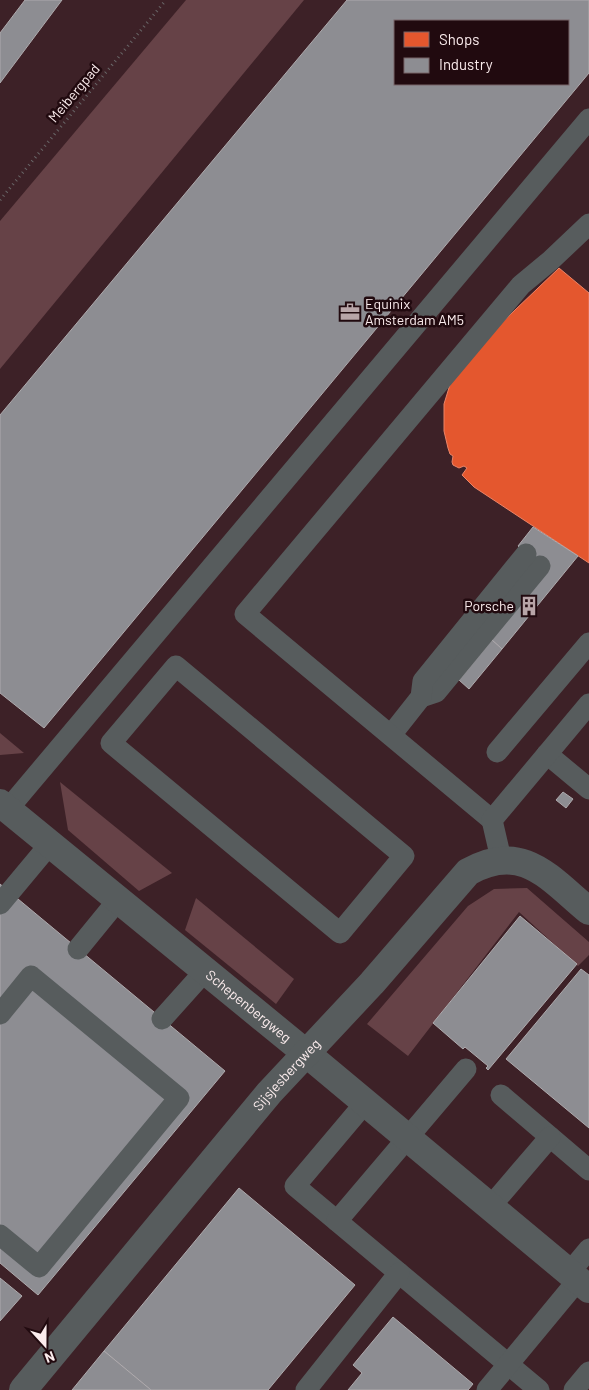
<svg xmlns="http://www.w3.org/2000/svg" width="589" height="1390" viewBox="0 0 589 1390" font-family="Barlow,sans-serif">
<rect width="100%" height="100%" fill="#3d2127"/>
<!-- green -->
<g fill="#664247">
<path d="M186 0H304L0 369V221Z"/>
<path d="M0 733 24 753 0 755Z"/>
<path d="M60 782 172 873 139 891 68 830Z"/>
<path d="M527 888 589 942V955L578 966 519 912 408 1056 367 1024 468 906 494 889Z"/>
<path d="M196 898 294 979 276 1004 185 930Z"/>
</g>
<!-- shops -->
<path fill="#e4572e" stroke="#eb8467" d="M559 268 589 293V563L474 487 462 475 467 468 464 466 459 468 453 465 452 462 453 456 450 454 448 448 444 431V404L452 378 471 352Z"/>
<!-- industry -->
<g fill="#8d8d92" stroke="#aeaaad" fill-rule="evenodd">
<path d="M25 0H62L0 83V33Z"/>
<path d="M347 0H589V73L44 728 0 693V415ZM395 21H568V84H395Z"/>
<path d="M533 527 578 556 502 649 492 640 540 566 518 546Z"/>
<path d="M492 640 502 649 469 689 459 680Z"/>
<path d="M563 792 573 799 566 808 556 800Z"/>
<path d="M0 884 225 1071 38 1295 0 1263Z"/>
<path d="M520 916 577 964 488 1070 486 1068 488 1066 465 1047 463 1049 433 1023Z"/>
<path d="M581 969 589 975V1128L506 1059Z"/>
<path d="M239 1188 355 1285 268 1390H151L104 1351Z"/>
<path d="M0 1278 22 1296 0 1321Z"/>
<path d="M393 1317 473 1384 468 1390H348L362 1373 353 1365Z"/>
<path d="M104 1351 151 1390H72Z"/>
</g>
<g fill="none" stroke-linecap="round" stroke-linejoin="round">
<!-- path -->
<path stroke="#696768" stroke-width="3" stroke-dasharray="1 4" stroke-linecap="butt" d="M0 200 166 0"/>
<!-- service -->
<g stroke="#575c5d" stroke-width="21">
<path d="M176 666 404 856 340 933 111 743Z"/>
<path d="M421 697 436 692 540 566"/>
<path d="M391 735 421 697 423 681 526 554"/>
<path d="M497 752 589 643"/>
<path d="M547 754 589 789"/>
<path d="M8 809 589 119"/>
<path d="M492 820 245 614 521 285 550 261 589 224"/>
<path d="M501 859 492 820 589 704"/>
<path d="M0 904 50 844"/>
<path d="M78 949 118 900"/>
<path d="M0 1014 31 976 179 1098 39 1267 0 1235"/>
<path d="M162 1019 205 971"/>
<path d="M501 1095 589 1170"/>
<path d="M365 1103 295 1186 539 1390"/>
<path d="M490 1207 550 1137"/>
<path d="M337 1221 466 1069"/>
<path d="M569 1273 589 1249"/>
<path d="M306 1390 399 1273"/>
<path d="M487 1390 578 1280"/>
<path d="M574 1390 589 1372"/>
</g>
<!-- minor -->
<g stroke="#575c5d" stroke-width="28">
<path id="s1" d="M0 803 307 1054 589 1289"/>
<path id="s2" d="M23 1390 269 1093 372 983 468 872C523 841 549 878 589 911"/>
</g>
</g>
<!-- icons -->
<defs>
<symbol id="office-bare" viewBox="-9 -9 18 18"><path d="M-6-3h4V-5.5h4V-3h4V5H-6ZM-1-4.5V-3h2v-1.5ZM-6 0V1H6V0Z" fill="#b8a5a8" stroke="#210a0f" stroke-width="2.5" paint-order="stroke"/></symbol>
<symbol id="building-bare" viewBox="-9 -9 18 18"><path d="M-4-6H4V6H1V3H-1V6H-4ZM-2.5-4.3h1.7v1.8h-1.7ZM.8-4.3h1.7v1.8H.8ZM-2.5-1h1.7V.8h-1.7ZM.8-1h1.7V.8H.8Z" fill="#b8a5a8" stroke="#210a0f" stroke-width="2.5" paint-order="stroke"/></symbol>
</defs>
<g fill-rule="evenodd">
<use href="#office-bare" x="336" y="298" width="28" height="28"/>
<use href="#building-bare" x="515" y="592" width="28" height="28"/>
</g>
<g text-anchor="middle" stroke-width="5" stroke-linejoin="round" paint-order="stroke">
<!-- street labels -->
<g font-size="14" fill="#fbeced" stroke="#210a0f">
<text transform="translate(74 93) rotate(-50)" y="5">Meibergpad</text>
<text dy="5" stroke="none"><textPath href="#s1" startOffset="321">Schepenbergweg</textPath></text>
<text dy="5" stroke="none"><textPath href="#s2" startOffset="411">Sijsjesbergweg</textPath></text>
</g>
<!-- poi labels -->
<g font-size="14" fill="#fbeced" stroke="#210a0f" text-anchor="start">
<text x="365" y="309">Equinix<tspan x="365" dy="16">Amsterdam AM5</tspan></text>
<text x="514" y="611" text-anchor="end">Porsche</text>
</g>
</g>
<!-- legend -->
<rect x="394" y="20" width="175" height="65" fill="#210a0f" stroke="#786468"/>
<rect x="404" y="32" width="25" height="15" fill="#e4572e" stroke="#786468"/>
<text x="439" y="45" font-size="15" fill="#fbeced">Shops</text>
<rect x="404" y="58" width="25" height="15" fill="#8d8d92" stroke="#786468"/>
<text x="439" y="70" font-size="15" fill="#fbeced">Industry</text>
<!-- north arrow -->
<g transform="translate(45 1345) rotate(159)" stroke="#210a0f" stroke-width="4" paint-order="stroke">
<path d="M0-4L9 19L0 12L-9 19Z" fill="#fbeced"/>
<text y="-8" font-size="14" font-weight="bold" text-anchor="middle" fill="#fbeced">N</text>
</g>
</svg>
